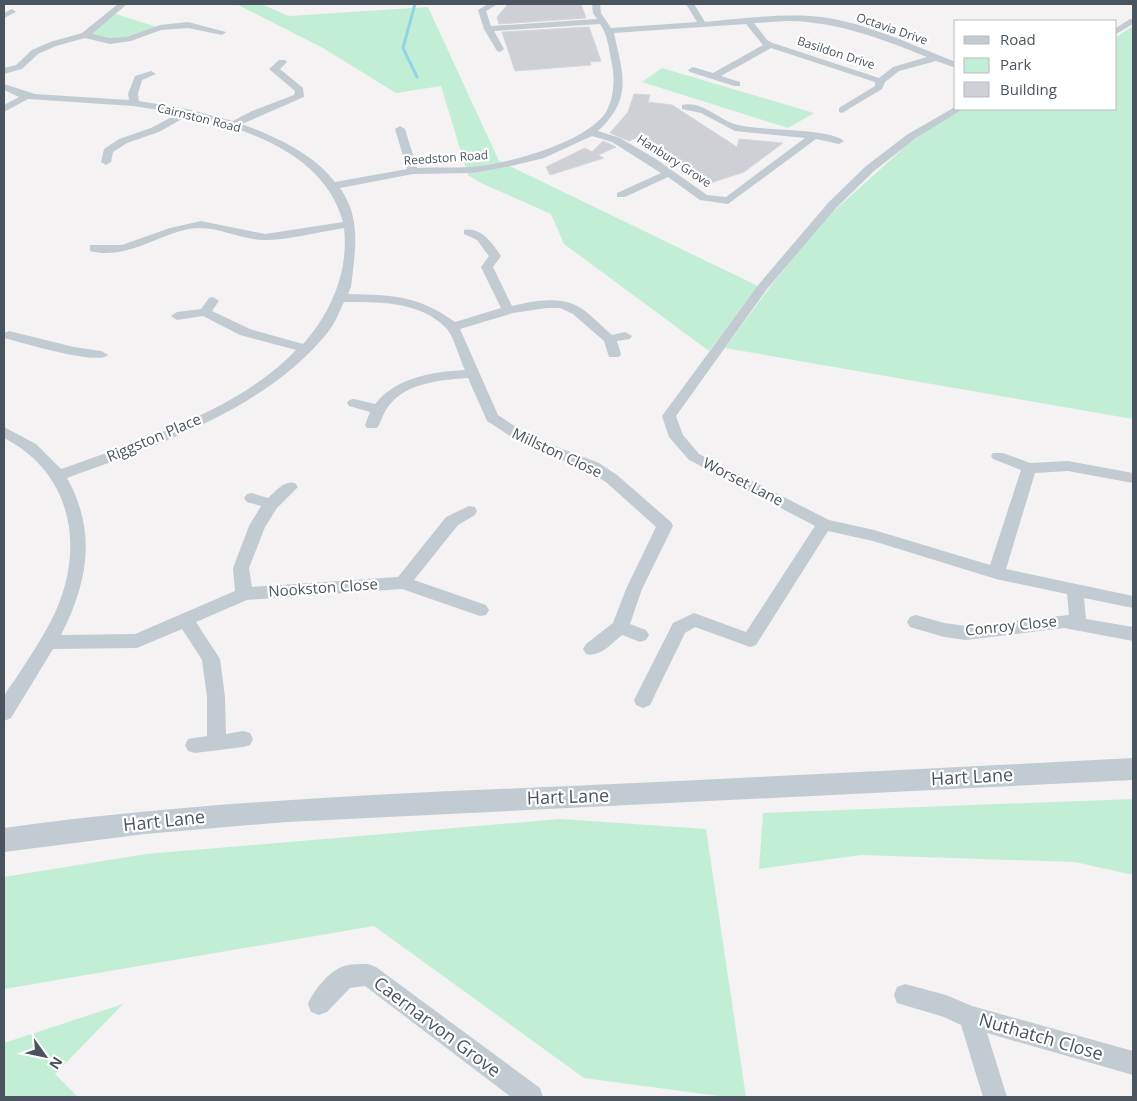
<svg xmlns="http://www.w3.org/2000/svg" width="1137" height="1101" viewBox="0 0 1137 1101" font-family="'Open Sans',sans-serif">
<rect width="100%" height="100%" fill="#f4f2f2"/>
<!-- green -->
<g fill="#c3eed6">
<path d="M236 4H261L289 16 428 7 499 161 758 286 709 351 564 244 551 214 481 183 468 175 441 86 396 93 323 48Z"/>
<path d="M113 13 160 28C132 41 115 42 85 35Z"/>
<path d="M1133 26V419L725 348 773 283 826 218 906 146 942 119 963 109H1116V37Z"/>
<path d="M662 68 814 113 788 128 642 82Z"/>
<path d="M1133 799V875L1075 862 861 855 759 869 763 813Z"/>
<path d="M561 819 706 829 746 1097H726L584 1078 374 926 4 989V877L146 854Z"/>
<path d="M123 1004 55 1074 78 1097H4V1043Z"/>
</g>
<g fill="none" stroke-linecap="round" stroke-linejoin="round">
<!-- stream -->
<path stroke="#92d3e9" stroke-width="3" d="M415 4 403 48 417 77"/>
</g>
<!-- building -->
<g fill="#cfd0d6" stroke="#d6d7dc">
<path d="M508 4H581L586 18 499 24 497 17Z"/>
<path d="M589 27 601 61 590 62 591 65 515 71 502 32Z"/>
<path d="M634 94 650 95 648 102 672 105 737 147 739 139 783 143 744 172 707 184 638 137 629 141 610 133 628 112Z"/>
<path d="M603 141 616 147 598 155 604 158 550 175 546 167 585 148 592 152Z"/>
</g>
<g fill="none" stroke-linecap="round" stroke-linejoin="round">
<!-- minor -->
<g fill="#c3cbd2" fill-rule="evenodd">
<path d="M118 4H127L92 34 110 38 127 37 160 25 188 22 226 32 222 35 188 28 161 30 131 41 110 44 85 38 56 46 38 54 22 69 4 74V68L16 65 32 50 50 42 82 33Z"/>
<path d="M488 4H498L486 11 491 26 597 19 593 13 592 4H600L601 13 611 28 697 22 686 4H694L705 22C739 19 775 14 809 16 860 19 909 44 956 62V68L936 61 899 71 885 82 882 89 842 113 839 112V108L875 86V82L771 48 721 76 740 82V86H734L690 72 688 70 693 67 713 73 763 45 746 24 614 33C623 75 633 98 598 131L620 138 656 159 707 195 726 197 805 138 735 131 701 113 682 109V105C703 100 719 121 738 125 761 131 830 128 844 141L839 144 816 139 728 204 700 200 668 177 625 197H617V193L661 173 612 142 592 136 544 158 511 166 472 173 413 174 340 188C362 219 355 252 351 287L348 294C391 295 418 295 455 322L501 308 481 267 489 256 477 240 464 234V230C481 226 493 244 501 256L493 267 512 306C534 301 562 295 582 309 593 316 602 327 612 335L625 332 632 336 630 339 617 341 621 354 619 357H609L604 341 573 314 560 308H547L513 313 460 329 498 415 531 437 599 463 617 475 671 522 673 526 642 589 630 624 646 630 649 635 646 640 640 642 622 635C612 643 600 658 586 654L583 649 586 644 613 623 626 589 656 527 607 483 589 471 521 443 487 421 468 378C439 380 402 383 386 410 382 416 381 423 377 428H367L365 425 370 412 349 406 347 403 349 400 354 399 375 404C397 377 432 372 465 370 460 360 454 336 446 328 420 301 378 302 344 302 339 312 335 324 328 332 265 410 160 444 67 478 97 532 88 582 61 635L135 634 235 591 233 568 249 526 261 506 247 502 244 498 247 494 252 493 268 498C277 490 284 480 295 483L298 487 277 508 265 527 249 568 252 587 398 577 446 517 469 506 475 507 477 511 475 515 458 525 414 580 486 605 489 610 486 615 480 616 402 589 247 600 196 622 220 659 225 697 226 734 243 731 250 733 253 739 250 745 243 747 195 753 188 751 185 745 188 739 207 736V697L202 660 182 629 137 648 53 649 11 718 4 721C4 714 2 704 4 698 6 690 14 682 18 675 30 657 42 638 52 619 86 551 74 474 4 438V427L36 444 61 469C139 441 238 411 296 350L240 335 203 316 177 320 171 316 177 312 201 309 209 298 213 297 219 301 212 311 250 329 303 344C331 313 349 271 344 228 318 232 290 240 264 240 238 240 216 224 189 229 154 236 127 260 90 251V245H122L170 228 201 221 265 234 343 222C325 155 250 130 189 115L159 132 127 143 113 152 111 162 106 165 101 162 104 149 119 139 151 128 179 113 133 106 28 99 4 112V105L19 97 4 90V84L35 94 129 100 128 94 135 76 151 71 156 74 142 80 138 94 139 101 187 109 233 121 252 111 294 95 295 91 269 69 279 60H285L287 62 280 69 303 88 304 97 242 124C276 137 313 153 335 182L407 169 395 129 400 126 405 129 417 168C435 167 453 168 471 167 507 164 581 144 604 115 614 101 615 80 612 64 609 50 608 35 600 24L494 31 504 49 500 52 497 51 484 29 478 10ZM789 21C839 22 882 39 927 57L893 67 879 78 773 43 767 40 754 23Z"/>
<path d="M12 9 16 12 4 18V13Z"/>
<path d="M1130 19H1133V24L1116 34V28Z"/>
<path d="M955 107 963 109 916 138 874 171 836 208 767 289 676 416 683 435 699 454 829 520 874 530 990 565 1021 470 993 459 991 456 993 453H1003L1030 463 1068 461 1133 473V483L1068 471 1035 473 1006 569 1133 596V608L1084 598 1086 619 1133 627V641L1064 628 966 640 944 637 910 627 907 622 910 617 916 615 944 623 966 626 1069 615 1067 594 996 579 873 541 828 531 756 645 750 647 695 627 685 633 650 705 643 708 636 705 634 700 673 623 694 613 746 632 815 526 689 460 669 437 662 416 759 284 828 203 866 166 908 134Z"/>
<path d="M9 331 74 347 101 351 108 355C99 366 20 342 4 338V333Z"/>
<path d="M368 964 376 967 540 1088 543 1097H511L365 986 350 988 327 1012 319 1015 311 1012 308 1004C313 991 330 970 344 966 351 964 360 964 368 964Z"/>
<path d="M905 984 946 995 972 1006 1133 1051V1075L987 1033 1007 1097H983L961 1025 944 1017 897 1003 894 995 897 987Z"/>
</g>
<!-- tertiary -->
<path fill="#c3cbd2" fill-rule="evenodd" d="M1133 758V780L287 822 145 834 4 852V828C192 802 381 794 571 786 758 777 946 768 1133 758Z"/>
</g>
<g text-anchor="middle" stroke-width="4.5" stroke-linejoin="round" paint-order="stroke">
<!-- far-street labels -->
<g font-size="12" fill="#4a545e" stroke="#fff">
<text transform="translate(892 29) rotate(19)" y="4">Octavia Drive</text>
<text transform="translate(836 53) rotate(18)" y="4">Basildon Drive</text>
<text transform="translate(199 118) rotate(14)" y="4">Cairnston Road</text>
<text transform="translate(446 158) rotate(-4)" y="4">Reedston Road</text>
<text transform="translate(674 161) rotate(33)" y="4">Hanbury Grove</text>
</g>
<!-- street labels -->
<g font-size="15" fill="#4a545e" stroke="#fff">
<text transform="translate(154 438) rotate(-23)" y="5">Riggston Place</text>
<text transform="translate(557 453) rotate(25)" y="5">Millston Close</text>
<text transform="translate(743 482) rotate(27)" y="5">Worset Lane</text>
<text transform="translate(323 588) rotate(-4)" y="5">Nookston Close</text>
<text transform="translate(1011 626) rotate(-6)" y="5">Conroy Close</text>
</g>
<!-- near-street labels -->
<g font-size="18" fill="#4a545e" stroke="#fff">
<text transform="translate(972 777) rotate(-3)" y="6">Hart Lane</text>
<text transform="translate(568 797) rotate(-2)" y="6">Hart Lane</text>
<text transform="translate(164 821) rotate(-6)" y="6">Hart Lane</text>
<text transform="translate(437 1027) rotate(37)" y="6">Caernarvon Grove</text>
<text transform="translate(1041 1037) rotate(16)" y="6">Nuthatch Close</text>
</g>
</g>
<!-- border -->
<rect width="1137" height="1101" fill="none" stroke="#4a545e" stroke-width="10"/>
<!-- legend -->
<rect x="954" y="20" width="162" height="90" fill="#ffffff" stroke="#b7bbbf"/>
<rect x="964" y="36" width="25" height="8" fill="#c3cbd2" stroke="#b7bbbf"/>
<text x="1000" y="45" font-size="15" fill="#4a545e">Road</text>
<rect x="964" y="58" width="25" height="15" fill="#c3eed6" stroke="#b7bbbf"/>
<text x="1000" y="70" font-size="15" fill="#4a545e">Park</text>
<rect x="964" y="82" width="25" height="15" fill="#cfd0d6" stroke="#b7bbbf"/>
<text x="1000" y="95" font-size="15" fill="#4a545e">Building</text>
<!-- north arrow -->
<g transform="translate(45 1056) rotate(123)" stroke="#ffffff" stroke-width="4" paint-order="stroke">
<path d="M0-4L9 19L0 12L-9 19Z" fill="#4a545e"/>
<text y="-8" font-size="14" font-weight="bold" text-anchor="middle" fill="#4a545e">N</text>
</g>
</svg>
